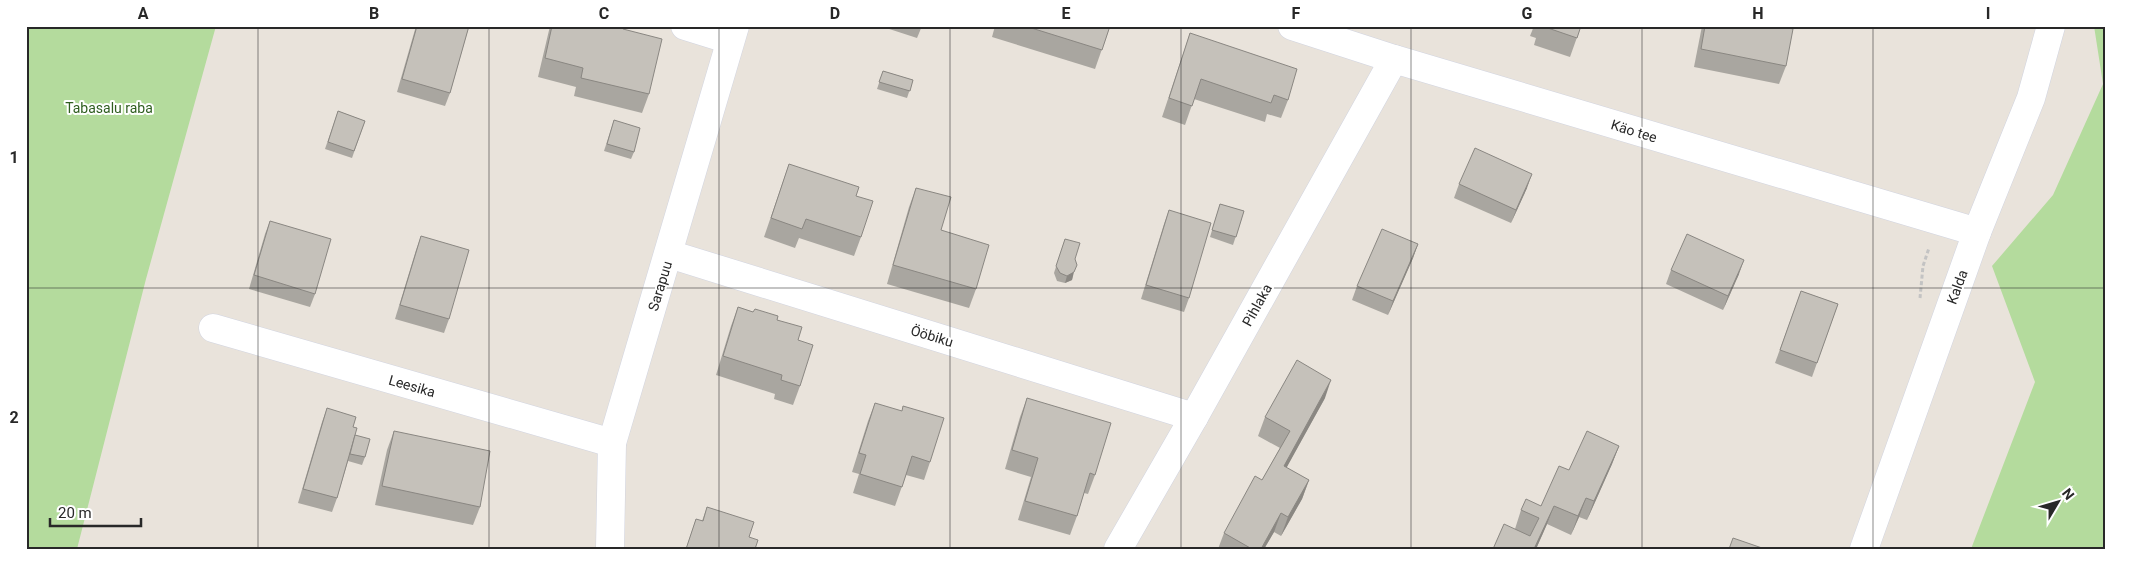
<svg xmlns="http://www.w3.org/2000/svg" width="2131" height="575" viewBox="0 0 2131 575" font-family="Roboto,sans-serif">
<rect width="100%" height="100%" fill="#e9e3db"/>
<!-- green -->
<g fill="#b4db9d">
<path d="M26 26H216L146 279 77 549H26Z"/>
<path d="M2094 26H2105V549H1971L2035 382 1992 266 2053 195 2103 84Z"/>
</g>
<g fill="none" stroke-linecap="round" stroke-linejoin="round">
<defs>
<g id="minor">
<path d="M685 26 730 40"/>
<path d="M1292 26 1394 59 1977 232"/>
<path d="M669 254 1194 417"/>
<path d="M213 328 612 443"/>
<path d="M610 549 612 443 735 26"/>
<path d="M1118 549 1194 417 1394 59"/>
<path d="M1864 549 1977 232 2031 98 2051 26"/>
</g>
</defs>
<!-- minor casing -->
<use href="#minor" stroke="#d1d4e0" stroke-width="29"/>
<!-- path -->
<path stroke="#c3c3c3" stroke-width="3" stroke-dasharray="4 2.5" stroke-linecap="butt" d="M1920 298 1923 266 1929 248"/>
<!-- minor -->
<use href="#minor" stroke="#fff" stroke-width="28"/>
</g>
<!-- wall -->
<g fill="#a9a6a0">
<path d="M416 26H469L450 93 445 106 397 92Z"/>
<path d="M550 26H624L623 29 649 94 642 113 574 96 576 87 538 77Z"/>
<path d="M880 26H922L917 38Z"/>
<path d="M995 26H1110L1095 69 992 37Z"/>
<path d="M1534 26H1581L1570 57 1534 45 1536 38 1530 36Z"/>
<path d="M1702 26H1781L1786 66 1779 84 1694 67Z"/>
<path d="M1190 33 1288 100 1281 118 1267 114 1265 122 1194 99 1185 125 1162 117Z"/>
<path d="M883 71 913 80 907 98 877 89Z"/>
<path d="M338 111 365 121 352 158 325 149Z"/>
<path d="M614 120 634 152 631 159 604 151Z"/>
<path d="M789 164 856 196 861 237 854 256 799 238 795 248 764 237Z"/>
<path d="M1459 184 1527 188 1511 223 1454 198Z"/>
<path d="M916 188 976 289 969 308 887 284 909 207Z"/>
<path d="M1220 204 1244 211 1233 245 1210 237Z"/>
<path d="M1169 210 1189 298 1184 312 1141 299 1164 224Z"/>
<path d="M270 221 315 294 310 307 249 289 265 234Z"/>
<path d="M421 236 449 319 444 333 395 319 416 250Z"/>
<path d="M1065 239 1075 259 1072 280 1065 283 1057 281 1054 273Z"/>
<path d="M1418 244 1413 258 1388 315 1352 300 1357 286Z"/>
<path d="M1671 270 1739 274 1723 310 1666 284Z"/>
<path d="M1801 291 1838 304 1812 377 1775 363Z"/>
<path d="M738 307 777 320 798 340 800 386 793 405 774 399 775 394 716 375 731 326Z"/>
<path d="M1027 398 1095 475 1088 494 1084 493 1077 516 1070 535 1018 520 1031 477 1005 469 1020 417Z"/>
<path d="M1325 398 1286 468 1309 480 1302 499 1281 536 1274 532 1264 549H1218L1224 533 1262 480 1280 448 1258 436 1265 417Z"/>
<path d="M875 403 930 462 924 480 906 475 895 506 853 493 859 474 852 472 868 421Z"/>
<path d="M327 408 353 427 354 439 365 457 362 465 348 461 337 498 332 512 298 503 322 422Z"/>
<path d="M394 431 480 507 473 525 375 505 387 450Z"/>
<path d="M1619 446 1612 464 1587 520 1579 517 1571 535 1547 524 1536 549 1515 529 1521 510 1541 506 1569 470Z"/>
<path d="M707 507 749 537 755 549H686L696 519 702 521Z"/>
</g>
<!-- shaded-wall -->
<g fill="#8a8782">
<path d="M1532 174 1527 188 1511 223 1516 210Z"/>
<path d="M1418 244 1413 258 1388 315 1393 301Z"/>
<path d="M1744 260 1739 274 1723 310 1728 296Z"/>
<path d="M1074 272 1072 280 1065 283 1067 276Z"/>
<path d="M1331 380 1325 398 1277 485 1284 466Z"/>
<path d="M1619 446 1612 464 1587 520 1594 501Z"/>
<path d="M1309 480 1302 499 1281 536 1288 517Z"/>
<path d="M1586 498 1579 517 1571 535 1578 516Z"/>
<path d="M1554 506 1547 524 1536 549H1534Z"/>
<path d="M1281 513 1274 532 1264 549H1261Z"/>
</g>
<!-- building -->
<g fill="#c5c1ba" stroke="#8a8782">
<path d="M417 26H469L450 93 402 79Z"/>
<path d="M552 26H624L623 29 662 39 649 94 581 78 583 68 545 58Z"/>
<path d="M1025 26H1110L1102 50Z"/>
<path d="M1542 26H1581L1577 38Z"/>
<path d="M1705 26H1781L1793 29 1786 66 1701 49Z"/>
<path d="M1190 33 1297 69 1288 100 1274 95 1271 103 1201 79 1192 106 1169 98Z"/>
<path d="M883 71 913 80 910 91 879 82Z"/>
<path d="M338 111 365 121 354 151 328 142Z"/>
<path d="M614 120 640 128 634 152 607 144Z"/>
<path d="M1475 148 1532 174 1516 210 1459 184Z"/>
<path d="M789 164 859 187 856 196 873 201 861 237 806 219 802 229 771 218Z"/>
<path d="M916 188 951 197 941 230 989 245 976 289 893 265Z"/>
<path d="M1220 204 1244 211 1236 237 1212 230Z"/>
<path d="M1169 210 1211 223 1189 298 1146 285Z"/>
<path d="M270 221 331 239 315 294 254 275Z"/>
<path d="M1382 229 1418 244 1393 301 1357 286Z"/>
<path d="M1687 234 1744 260 1728 296 1671 270Z"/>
<path d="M421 236 469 250 449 319 400 305Z"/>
<path d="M1065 239 1080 243 1075 259 1077 265 1074 272 1067 276 1060 273 1056 266Z"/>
<path d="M1801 291 1838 304 1817 363 1780 350Z"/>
<path d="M738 307 753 312 755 309 778 316 777 320 802 327 798 340 813 345 800 386 781 380 782 375 723 356Z"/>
<path d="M1297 360 1331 380 1284 466 1309 480 1288 517 1281 513 1261 549H1252L1224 533 1255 476 1262 480 1290 431 1265 417Z"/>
<path d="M1027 398 1111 423 1095 475 1090 473 1077 516 1025 501 1038 458 1012 450Z"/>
<path d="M875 403 902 411 903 406 944 418 930 462 912 456 902 487 860 474 866 455 859 453Z"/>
<path d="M327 408 356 417 353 427 357 428 337 498 303 489Z"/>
<path d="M394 431 490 451 480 507 382 486Z"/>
<path d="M1587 431 1619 446 1594 501 1586 498 1578 516 1554 506 1534 549H1493L1504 524 1530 536 1539 518 1521 510 1526 499 1541 506 1559 466 1569 470Z"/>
<path d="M355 435 370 439 365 457 350 454Z"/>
<path d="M707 507 754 522 749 537 758 540 755 549H686L696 519 703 521Z"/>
<path d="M1733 538 1765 549H1729Z"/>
</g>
<!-- grid -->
<path fill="none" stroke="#282828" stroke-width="1" stroke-opacity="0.55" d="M258 26V549M489 26V549M719 26V549M950 26V549M1181 26V549M1411 26V549M1642 26V549M1873 26V549M26 288H2105"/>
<g text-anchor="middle" stroke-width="4" stroke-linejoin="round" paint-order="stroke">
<!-- park labels -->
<g font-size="14" fill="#2f5e20" stroke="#fff">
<text x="109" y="113">Tabasalu raba</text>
</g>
<!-- street labels -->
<g font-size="14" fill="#282828" stroke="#fff">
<text transform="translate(1634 131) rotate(17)" y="5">Käo tee</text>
<text transform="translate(660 286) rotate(-73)" y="5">Sarapuu</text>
<text transform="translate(1957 287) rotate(-70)" y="5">Kalda</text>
<text transform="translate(1257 305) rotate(-61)" y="5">Pihlaka</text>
<text transform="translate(932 336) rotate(17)" y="5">Ööbiku</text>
<text transform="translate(412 386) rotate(16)" y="5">Leesika</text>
</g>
</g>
<!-- border -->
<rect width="2131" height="575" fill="none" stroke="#ffffff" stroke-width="55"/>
<!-- north arrow -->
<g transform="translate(2058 502) rotate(52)" stroke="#ffffff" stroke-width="4" paint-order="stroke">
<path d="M0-4L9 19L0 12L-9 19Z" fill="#282828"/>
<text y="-8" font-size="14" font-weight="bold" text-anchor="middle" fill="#282828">N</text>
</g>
<!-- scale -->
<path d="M50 518v8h91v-8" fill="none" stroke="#282828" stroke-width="2.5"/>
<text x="58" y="518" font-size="15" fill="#282828" stroke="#ffffff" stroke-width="4" paint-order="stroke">20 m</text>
<rect x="28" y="28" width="2076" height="520" fill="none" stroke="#282828" stroke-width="2"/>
<g font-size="16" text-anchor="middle" font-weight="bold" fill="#282828">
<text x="143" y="19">A</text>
<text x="374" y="19">B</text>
<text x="604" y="19">C</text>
<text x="835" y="19">D</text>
<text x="1066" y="19">E</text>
<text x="1296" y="19">F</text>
<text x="1527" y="19">G</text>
<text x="1758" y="19">H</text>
<text x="1988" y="19">I</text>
<text x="14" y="163">1</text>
<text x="14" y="423">2</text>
</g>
</svg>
